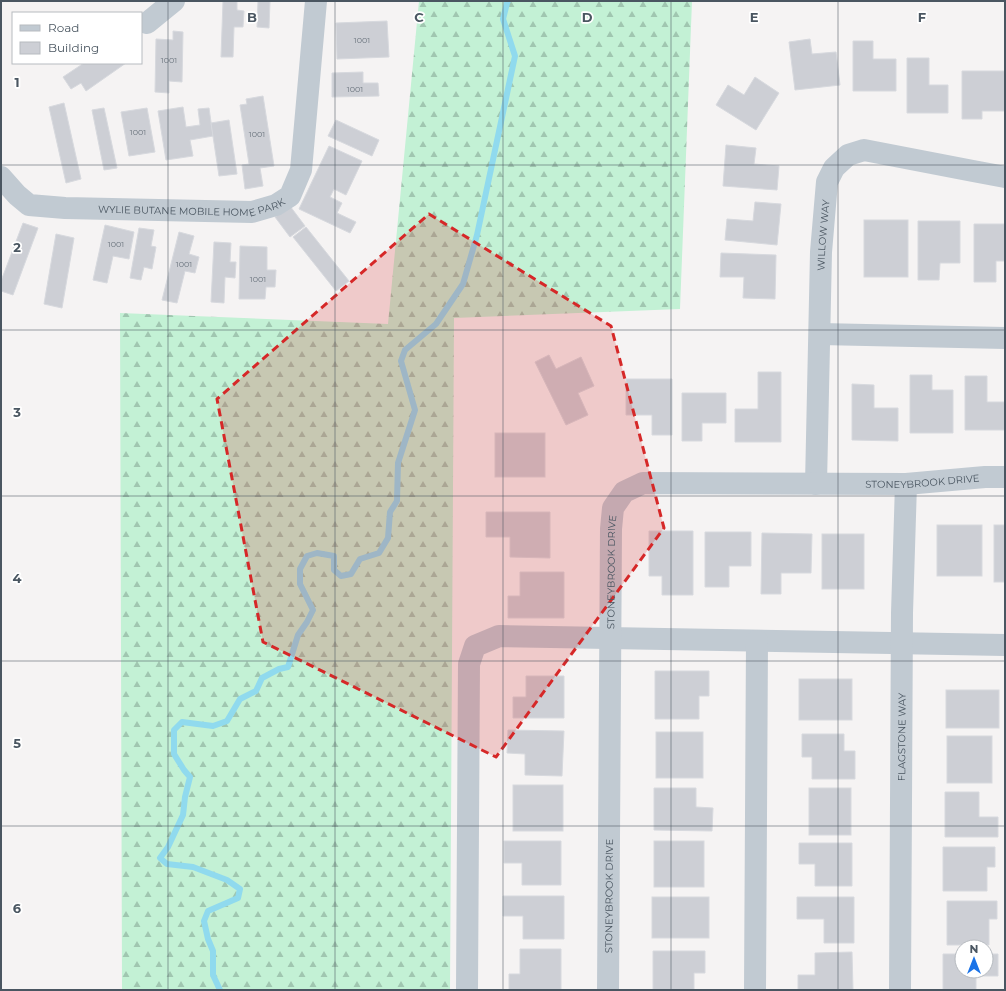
<svg xmlns="http://www.w3.org/2000/svg" width="1006" height="991" viewBox="0 0 1006 991" font-family="Montserrat,sans-serif">
<defs>
<pattern id="forest-firs" width="22" height="20" patternUnits="userSpaceOnUse"><rect width="22" height="20" fill="#c3f1d5"/><path d="M5 1l3.5 6h-7zM16 11l3.5 6h-7z" fill="#a0c6b0"/></pattern>
</defs>
<rect width="100%" height="100%" fill="#f5f3f3"/>
<!-- forest -->
<path fill="url(#forest-firs)" d="M419 1H692L680 309 454 318 450 990H122L120 313 388 324Z"/>
<g fill="none" stroke-linecap="round" stroke-linejoin="round">
<!-- stream -->
<path stroke="#90daee" stroke-width="6" d="M220 990 213 975V951L208 939 204 921 208 911 238 898 240 889 227 880 193 867 167 864 160 858 168 847 183 815 185 797 190 777 184 770 174 754V730L182 722 213 726 227 721 240 699 256 691 262 678 279 669 288 667 298 635 307 622 313 610 300 584V569L307 556 317 553 334 556V570L341 576 351 574 360 559 379 553 388 538 390 512 397 501 398 463 415 410 401 361 405 350 436 324 463 284 477 235 515 56 503 19 507 3 508 1"/>
</g>
<!-- building -->
<g fill="#cdcfd5" stroke="#d7d9de">
<path d="M223 1H237V10L244 11 243 27H234L233 57H221Z"/>
<path d="M258 1H270L269 28 257 27Z"/>
<path d="M387 21 389 57 337 59 336 23Z"/>
<path d="M173 31 183 32 182 82 169 81V93L155 92 156 39 173 40Z"/>
<path d="M810 39 812 54 836 52 840 85 795 90 789 42Z"/>
<path d="M853 41H873V59H896V91H853Z"/>
<path d="M907 58H929V85H948V113H907Z"/>
<path d="M84 63H126L86 91 81 83 71 89 63 77Z"/>
<path d="M962 71H1005V111H982V119H962Z"/>
<path d="M363 72V83H378L379 96 332 97V73Z"/>
<path d="M755 77 779 93 756 130 716 105 728 85 744 95Z"/>
<path d="M263 96 274 166 260 168 263 186 245 189 242 165 249 164 240 105 247 104 246 99Z"/>
<path d="M64 103 81 179 66 183 49 107Z"/>
<path d="M183 107 186 127 200 125 198 109 209 108 213 136 190 140 193 156 166 160 158 111Z"/>
<path d="M104 108 117 168 104 170 92 110Z"/>
<path d="M147 108 155 152 129 156 121 112Z"/>
<path d="M229 120 237 174 219 176 211 123Z"/>
<path d="M336 120 379 140 372 156 328 136Z"/>
<path d="M726 145 756 148 754 164 779 166 777 190 723 186Z"/>
<path d="M329 146 362 161 346 195 334 189 330 197 342 203 337 213 356 222 350 233 299 209Z"/>
<path d="M755 202 781 204 777 245 725 240 727 219 753 221Z"/>
<path d="M290 206 305 226 290 237 275 217Z"/>
<rect x="864" y="220" width="44" height="57"/>
<path d="M918 221H960V263H940L939 280H918Z"/>
<path d="M23 223 38 228 13 295 1 291V281Z"/>
<path d="M974 224H1005V261H996V282H974Z"/>
<path d="M105 225 134 232 129 259 113 256 107 283 93 280Z"/>
<path d="M306 227 349 281 336 291 293 237Z"/>
<path d="M139 228 154 230 151 246 156 247 152 269 144 267 141 280 130 278Z"/>
<path d="M179 232 194 236 189 254 199 257 195 273 185 271 177 303 162 300Z"/>
<path d="M56 234 74 238 62 308 44 304Z"/>
<path d="M214 242 231 243 230 262H236L235 278 225 277 224 303 211 302Z"/>
<path d="M240 246 267 247V270H276L275 287H266L265 299H239Z"/>
<path d="M721 253 776 255 775 299 743 298 744 277H720Z"/>
<path d="M549 355 556 369 581 357 594 386 578 393 588 415 566 425 535 362Z"/>
<path d="M758 372H781V442H735V409H758Z"/>
<path d="M910 375H932V390H953V433H910Z"/>
<path d="M965 376H987V402H1005V430H965Z"/>
<path d="M626 379H672V435H652V415H626Z"/>
<path d="M852 384 874 385V408H898V441L852 440Z"/>
<path d="M682 393H726V423H702V441H682Z"/>
<rect x="495" y="433" width="50" height="44"/>
<path d="M486 512H550V558L510 557V537H486Z"/>
<rect x="937" y="525" width="45" height="51"/>
<rect x="994" y="525" width="11" height="57"/>
<path d="M649 531H693V595H662V576H649Z"/>
<path d="M705 532H751V566H729V587H705Z"/>
<path d="M762 533 812 534 811 573H781V594H761Z"/>
<rect x="822" y="534" width="42" height="55"/>
<path d="M520 572H564V618H508V596H520Z"/>
<path d="M655 671H709V696H699V719H655Z"/>
<path d="M526 676H564V718H513V697H526Z"/>
<rect x="799" y="679" width="53" height="41"/>
<rect x="946" y="690" width="53" height="38"/>
<path d="M508 730 564 731 562 776 525 775V754L507 753Z"/>
<rect x="656" y="732" width="47" height="46"/>
<path d="M802 734H844V751H855V779H812V757H802Z"/>
<rect x="947" y="736" width="45" height="47"/>
<rect x="513" y="785" width="50" height="46"/>
<path d="M654 788H696V807L713 808 712 831 654 830Z"/>
<rect x="809" y="788" width="42" height="47"/>
<path d="M945 792H979V817H998V837H945Z"/>
<path d="M504 841H561V885H522V863H504Z"/>
<rect x="654" y="841" width="50" height="46"/>
<path d="M799 843H852V886H815V864H799Z"/>
<path d="M943 847H995V867H987V891H943Z"/>
<path d="M503 896H564V939H523V916H503Z"/>
<rect x="652" y="897" width="57" height="41"/>
<path d="M797 897H854V943H824V919H797Z"/>
<path d="M947 901H997V919H989V945H947Z"/>
<path d="M520 949H561V990H509V974H520Z"/>
<path d="M653 951H705V973H694V990H653Z"/>
<path d="M852 952 853 990H798V975H815V953Z"/>
<path d="M943 954H962V971H986V954H998V976H976V990H943Z"/>
</g>
<g fill="none" stroke-linecap="round" stroke-linejoin="round">
<!-- minor -->
<g stroke="#c1cad2" stroke-width="22">
<path d="M147 23 174 1"/>
<path id="s1" d="M1 177 17 195 29 205 65 208 252 212 276 205 290 196 301 170 316 1"/>
<path d="M820 334 1005 338"/>
<path id="s2" d="M816 484 821 252 827 182 834 168 848 155 864 150 973 171 1005 177"/>
<path d="M467 990 469 664 475 646 499 636 1005 645"/>
<path id="s3" d="M608 990 611 529 613 508 624 492 643 483 906 484 985 477H1005"/>
<path d="M755 990 757 641"/>
<path id="s4" d="M900 990 902 613 906 484"/>
</g>
</g>
<!-- marked area -->
<path fill="#d62828" fill-opacity="0.2" stroke="#d62828" stroke-width="3" stroke-dasharray="8 5" stroke-linejoin="round" d="M429 214 611 326 664 528 496 757 263 642 217 399Z"/>
<!-- grid -->
<path fill="none" stroke="#4a5661" stroke-width="1" stroke-opacity="0.55" d="M168 1V990M335 1V990M503 1V990M671 1V990M838 1V990M1 165H1005M1 330H1005M1 496H1005M1 661H1005M1 826H1005"/>
<g text-anchor="middle" stroke-width="3.5" stroke-linejoin="round" paint-order="stroke">
<!-- number labels -->
<g font-size="8" fill="#6b747e">
<text x="362" y="43">1001</text>
<text x="169" y="63">1001</text>
<text x="355" y="92">1001</text>
<text x="138" y="135">1001</text>
<text x="257" y="137">1001</text>
<text x="116" y="247">1001</text>
<text x="184" y="267">1001</text>
<text x="258" y="282">1001</text>
</g>
<!-- street labels -->
<g font-size="10" fill="#4a5661" stroke="#fff">
<text dy="4" stroke="none"><textPath href="#s1" startOffset="203">WYLIE BUTANE MOBILE HOME PARK</textPath></text>
<text dy="4" stroke="none"><textPath href="#s2" startOffset="249">WILLOW WAY</textPath></text>
<text dy="4" stroke="none"><textPath href="#s3" startOffset="802">STONEYBROOK DRIVE</textPath></text>
<text dy="4" stroke="none"><textPath href="#s3" startOffset="418">STONEYBROOK DRIVE</textPath></text>
<text dy="4" stroke="none"><textPath href="#s4" startOffset="253">FLAGSTONE WAY</textPath></text>
<text dy="4" stroke="none"><textPath href="#s3" startOffset="94">STONEYBROOK DRIVE</textPath></text>
</g>
</g>
<g font-size="13" text-anchor="middle" font-weight="bold" fill="#4a5661" stroke="#fff" stroke-width="3.5" stroke-linejoin="round" paint-order="stroke">
<text x="252" y="22">B</text>
<text x="419" y="22">C</text>
<text x="587" y="22">D</text>
<text x="754" y="22">E</text>
<text x="922" y="22">F</text>
<text x="17" y="87">1</text>
<text x="17" y="252">2</text>
<text x="17" y="417">3</text>
<text x="17" y="583">4</text>
<text x="17" y="748">5</text>
<text x="17" y="913">6</text>
</g>
<!-- border -->
<rect width="1006" height="991" fill="none" stroke="#4a5661" stroke-width="4"/>
<!-- legend -->
<rect x="12" y="12" width="130" height="52" fill="#ffffff" stroke="#b7bbc0"/>
<rect x="20" y="25" width="20" height="6" fill="#c1cad2" stroke="#b7bbc0"/>
<text x="48" y="32" font-size="12" fill="#4a5661">Road</text>
<rect x="20" y="42" width="20" height="12" fill="#cdcfd5" stroke="#b7bbc0"/>
<text x="48" y="52" font-size="12" fill="#4a5661">Building</text>
<!-- north arrow -->
<g transform="translate(974 959)"><circle r="19" fill="#ffffff" stroke="#b7bbc0"/>
<path d="M0-3L7 15L0 10L-7 15Z" fill="#1a73e8"/>
<text y="-6" font-size="11" font-weight="bold" text-anchor="middle" fill="#4a5661">N</text>
</g>
</svg>
